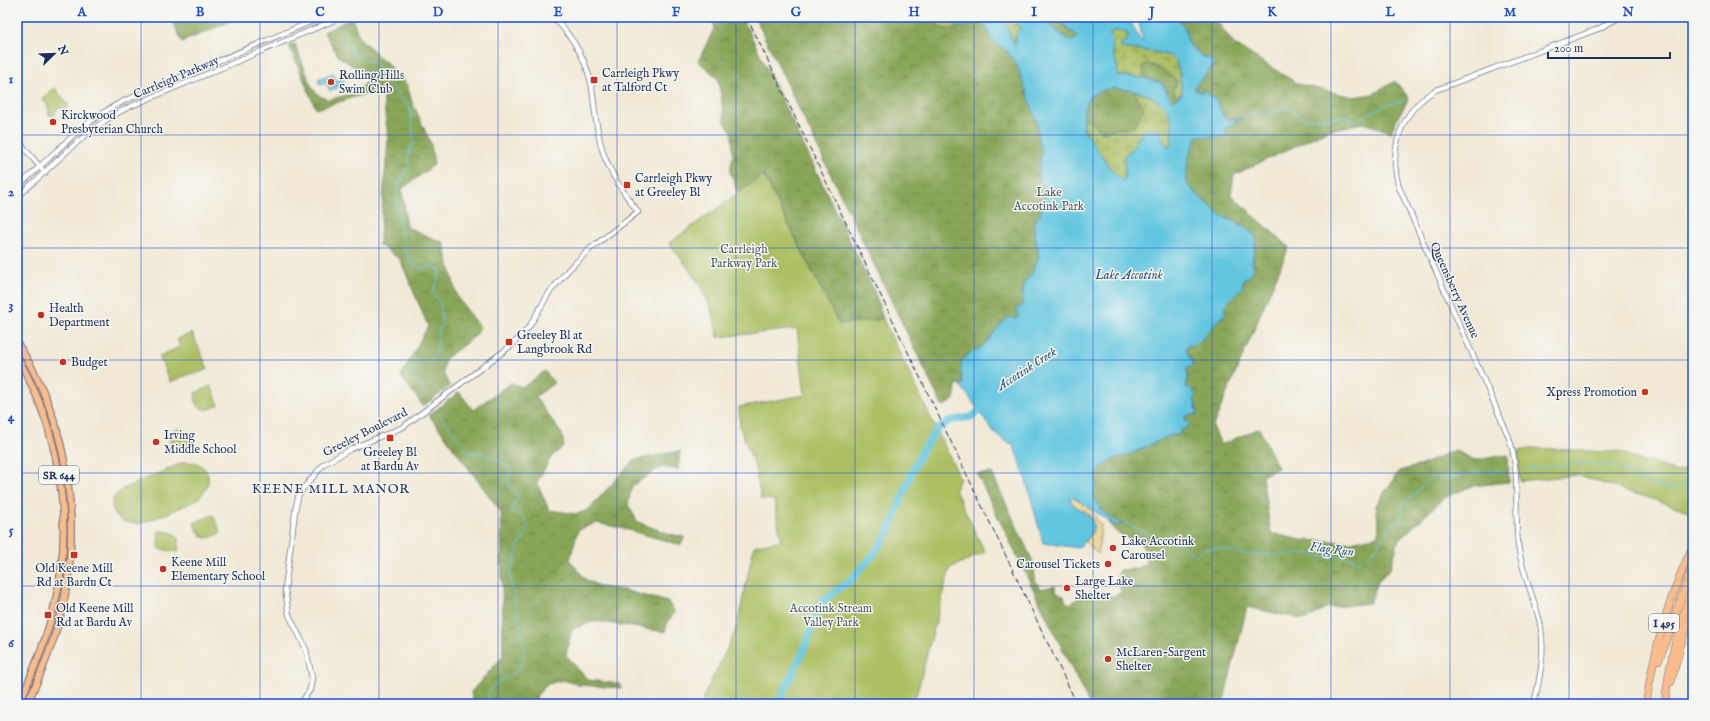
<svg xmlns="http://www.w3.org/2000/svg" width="1710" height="721" viewBox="0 0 1710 721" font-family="'IM FELL English',serif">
<defs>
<pattern id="forest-crowns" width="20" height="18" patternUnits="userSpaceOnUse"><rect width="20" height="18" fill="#89a658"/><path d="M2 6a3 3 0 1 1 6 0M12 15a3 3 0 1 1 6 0" fill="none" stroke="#6f884c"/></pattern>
<pattern id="wetland-marsh" width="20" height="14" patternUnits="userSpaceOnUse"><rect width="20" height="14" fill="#acbf62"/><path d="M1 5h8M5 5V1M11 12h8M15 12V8" fill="none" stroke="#8b9c54"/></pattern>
<pattern id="sand-dots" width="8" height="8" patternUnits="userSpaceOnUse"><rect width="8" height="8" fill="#eeda9e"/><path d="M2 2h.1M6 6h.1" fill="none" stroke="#ccbb8a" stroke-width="1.8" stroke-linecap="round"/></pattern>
</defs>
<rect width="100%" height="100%" fill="#f6f6f2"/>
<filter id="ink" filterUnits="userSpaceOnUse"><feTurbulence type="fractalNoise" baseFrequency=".025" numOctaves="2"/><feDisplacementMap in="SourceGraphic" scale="8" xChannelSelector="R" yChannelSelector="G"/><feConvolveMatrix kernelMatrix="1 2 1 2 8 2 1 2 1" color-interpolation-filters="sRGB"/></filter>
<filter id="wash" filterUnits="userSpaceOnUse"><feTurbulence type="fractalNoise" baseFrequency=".012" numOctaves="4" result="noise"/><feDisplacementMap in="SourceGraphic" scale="16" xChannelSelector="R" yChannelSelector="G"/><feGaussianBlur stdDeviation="0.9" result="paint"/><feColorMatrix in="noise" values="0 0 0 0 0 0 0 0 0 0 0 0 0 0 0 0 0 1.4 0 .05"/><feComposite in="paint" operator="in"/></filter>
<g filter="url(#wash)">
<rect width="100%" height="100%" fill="#f1e9d5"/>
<!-- green -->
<g fill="#acbf62" stroke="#647760">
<path d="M55 88 69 106 63 111 60 107 54 112 56 115 53 116 49 115 48 106 42 98Z"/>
<path d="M763 175 839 324 883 319 960 478 955 490 985 552 950 568 914 704H709L702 700 736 630 754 546 781 540 774 500 761 499 755 468 740 427 739 407 805 395 797 329 718 337C710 294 695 277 669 243Z"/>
<path d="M192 333 208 369 193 375 192 373 170 382 159 356 180 347 177 339Z"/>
<path d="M211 386 219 405C210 409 204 413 196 404L195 393Z"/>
<path d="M177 429C188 429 188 436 191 445L177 450 172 447 167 433Z"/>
<path d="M1535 448 1607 452 1618 451 1644 462 1651 461 1675 472 1693 467V510L1692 512 1577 475 1520 481 1518 451Z"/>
<path d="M184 462C195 462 205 464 208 476 210 484 204 492 199 498 195 502 150 521 142 523 140 523 136 523 133 523 123 524 112 515 112 505 112 498 118 493 122 489Z"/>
<path d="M213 515 221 533C204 541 202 540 194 523Z"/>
<path d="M159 531C177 533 181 533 178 552L159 549 158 546Z"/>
</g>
<!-- forest -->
<g fill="url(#forest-crowns)" stroke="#526a5b">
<path d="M171 17H241L182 42Z"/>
<path d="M710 17H742L875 293 883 319 839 324 764 175 738 193 730 172 733 154 732 132 725 123 718 78 698 61 715 27Z"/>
<path d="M755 17H932L940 28 948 29 981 22 986 27 992 40 1007 51 1017 65 1037 121 1038 139 1042 153 1040 160 1039 174 1045 200 1039 216 1034 222 1035 239 1039 256 1031 275 1024 283 1022 305 1017 309 1019 316 992 335 984 345 967 355 961 376 963 385 957 384C953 397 959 401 942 406Z"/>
<path d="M1040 17H1062L1063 18 1059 21 1078 37 1073 41 1067 39Z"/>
<path d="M1176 17H1214L1234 44 1298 84 1353 97 1373 94 1395 81 1409 98 1397 119 1391 132 1363 123 1329 130 1234 175 1231 195 1289 247 1213 426 1221 445 1259 428 1278 468 1262 476 1271 533 1301 540 1351 542 1377 536 1379 529 1376 505 1399 471 1422 465 1454 450 1475 460 1508 455 1509 482 1472 486 1444 498 1399 540 1390 569 1378 581 1370 603 1325 608 1306 620 1247 607 1223 704H1089L977 474 992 473 1034 564 1035 579 1040 589 1055 586 1057 593 1064 596 1066 602 1071 604C1087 588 1092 591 1112 597L1122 592 1117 583 1119 570 1135 569 1146 563 1145 551 1140 542C1127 538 1111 533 1108 519L1115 525 1117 523C1106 514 1099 509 1093 495L1097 482 1095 478 1103 465H1107L1110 460 1133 453 1171 435H1178L1180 431 1190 425 1186 421 1185 416 1189 414 1196 415C1200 405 1192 396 1186 388L1188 376 1186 368 1194 364 1186 351 1187 346C1209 339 1207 326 1223 317L1225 305 1242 288 1243 280 1246 279 1254 268C1251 258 1257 248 1255 237L1241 224 1220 215 1189 187 1185 179 1188 159 1197 136H1227L1224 132 1226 128 1234 124 1235 121 1241 120V118L1229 120 1224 117 1215 98 1206 94 1204 90 1199 92 1195 90V86L1213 66 1208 58 1203 57 1190 46 1187 42 1186 30Z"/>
<path d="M352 18 360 39 375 52 378 57 386 62 395 74 407 85 413 106 416 110 431 144 434 165 402 189 407 227 444 243 457 297 480 327 475 336 445 359 443 373 450 386 423 406 401 376 428 326 400 259 379 245 388 138 382 89 316 109 289 45 295 44 312 88 320 96 328 100C343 95 365 94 368 76L338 56 324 32Z"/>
<path d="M1146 63C1159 67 1167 72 1177 81L1176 87H1173L1176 99 1172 101 1162 83 1143 78 1144 74 1142 67Z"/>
<path d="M1113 88 1133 91 1144 108 1134 127 1110 130 1101 133 1095 125 1084 118C1083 98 1094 91 1113 88Z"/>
<path d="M545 371 554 383 535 397 562 434 564 446 551 457 537 482 549 510 577 514 588 510 634 460 680 451 678 470 661 467 632 486 628 505 638 522 669 534 685 537 680 545 621 528 596 523 578 530 570 560 585 579 601 587 623 590 668 602 675 612 667 624 665 632 595 621 572 629 566 655 588 680 620 684 621 688 579 685 563 680 548 684 537 695 535 702 541 704H473L471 692 503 656 501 512 429 415 459 392 473 410 511 383 523 387Z"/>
</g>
<!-- wetland -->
<g fill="url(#wetland-marsh)" stroke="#647760">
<path d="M932 17H953L957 24 961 27 952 29 940 28Z"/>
<path d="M997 17H1013L1020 29C1015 35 1015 40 1015 48L1007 27Z"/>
<path d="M1113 31H1126C1130 39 1126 43 1121 48L1157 52 1171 56 1176 61 1180 74 1182 94 1178 95 1176 99 1173 87H1176L1177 81C1167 72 1159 67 1146 63L1142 67 1144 74 1143 78 1119 76 1117 73C1117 63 1115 62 1113 54 1112 46 1113 42 1110 34Z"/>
<path d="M1133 91C1168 101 1176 110 1170 147L1166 145 1158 129 1140 135 1133 147 1124 156C1124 165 1127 173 1123 181L1112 171 1084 130V118L1095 125 1101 133 1110 130 1134 127 1144 108Z"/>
</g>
<!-- sand -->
<path fill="url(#sand-dots)" stroke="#84847e" d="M1072 498C1079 501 1089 506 1093 513 1096 517 1096 521 1101 524L1098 554 1085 542C1090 537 1093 532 1093 525 1093 508 1077 512 1070 500Z"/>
<!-- water -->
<g fill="#62c6e0" stroke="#3e7a9f" fill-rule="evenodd">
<path d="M953 17H997L1007 27 1015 46 1017 33 1020 29 1013 17H1040L1067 39 1073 41 1078 37 1058 19 1062 17H1094L1099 20 1102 17H1128L1141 41 1143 42 1138 17H1176L1186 30 1187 42 1190 46 1203 57 1213 61V66L1195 86V90L1199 92 1207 90 1206 94 1215 98 1224 117 1229 120 1242 118 1241 120 1235 121 1234 124 1226 128 1225 132 1227 137 1197 136 1188 159 1186 179 1189 187 1220 215 1224 216 1227 219 1241 224 1256 237 1252 263 1254 268 1246 279 1243 280 1242 288 1225 305V314L1218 320 1202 339 1195 344 1187 346 1186 351 1194 364 1186 368 1188 376 1186 388H1190L1196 395 1194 398 1197 411 1196 415 1189 414 1185 417 1186 421 1190 425 1180 431 1178 435H1171L1133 453 1110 460 1107 465H1103L1095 478 1097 486C1085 500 1111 522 1124 524L1115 525 1075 498 1070 499C1072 510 1102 514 1091 534 1088 540 1082 542 1079 548L1043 543 1025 477 1013 444C991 440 974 398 958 384L963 385C963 376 958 369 963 360 968 352 979 350 985 344 993 336 1001 321 1010 317L1015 319 1019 316 1017 313V309L1022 305 1024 283 1031 275 1039 256 1034 229V222L1039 216 1045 200 1039 174 1040 160 1042 153 1038 139 1037 121 1017 65 1007 51 992 40 986 27 981 22 961 27 957 24ZM1113 31H1126L1128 35 1127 41 1121 43V48L1157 52 1171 56 1176 61 1180 74 1182 94 1172 101 1162 83 1143 78 1119 76 1117 73C1119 65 1115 61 1113 54 1112 46 1113 42 1110 34ZM1113 88C1152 91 1180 102 1170 147L1166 145 1158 129C1142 128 1141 136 1133 147 1131 150 1127 153 1124 156 1124 165 1127 173 1123 181L1112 171 1084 130V108L1090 96 1103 90Z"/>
<path d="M333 73 336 81 343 78 345 84 330 91 326 83 320 85 318 79Z"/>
</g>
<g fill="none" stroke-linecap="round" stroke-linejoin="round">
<!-- stream -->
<g stroke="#62c6e0" stroke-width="1">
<path d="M342 27 354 55 376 64 385 80 392 86 400 98 410 105 414 142 407 158 410 165 395 189 399 221 405 250 412 263 423 270 430 265 441 271 433 292 441 306 442 325 438 332V352L430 360 410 371 428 397"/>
<path d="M1242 118C1256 108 1253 114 1266 113 1274 112 1279 110 1286 107L1291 109 1302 118 1330 119 1342 116 1354 121 1361 118 1383 106 1406 100"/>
<path d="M438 412 468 452 486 454 508 466 511 473 507 480 511 489 516 492 518 497 510 511 523 516 527 525 526 534 519 544 510 576 525 654C524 657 523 663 521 666 510 680 485 681 487 704"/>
<path d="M1525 469 1583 463 1621 468 1646 483 1667 489 1689 486 1693 483"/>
<path d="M1124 524 1130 525 1158 540 1180 543 1191 553 1197 554 1206 548H1218L1244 554 1292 555 1307 553 1324 557H1349L1359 561 1364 559 1375 550 1389 527 1401 518 1403 504 1432 477H1453L1472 473 1506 471"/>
</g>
<!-- river -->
<path stroke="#62c6e0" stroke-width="7" d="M778 704 804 649 821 602 851 580 873 555 889 531 914 467 923 449 938 429 949 421 971 417 985 406"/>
</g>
</g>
<g filter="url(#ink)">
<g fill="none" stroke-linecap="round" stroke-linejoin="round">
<defs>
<g id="minor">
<path d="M17 139 45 173"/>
<path d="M17 187C54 156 81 121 126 100L322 17"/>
<path d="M17 197C54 166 85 128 129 107L342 17"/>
<path d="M300 704 310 690 312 678 306 649 289 615 285 589 295 512 298 497 301 491 324 464 351 449 403 427 512 345 529 327 549 293 569 269 591 248 638 212C624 193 610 174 603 152 596 131 595 110 592 88 587 60 573 37 553 17"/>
<path d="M1534 704C1540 677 1546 651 1540 623 1534 596 1521 571 1518 544 1514 507 1521 470 1508 435L1399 187C1388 149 1401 110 1436 90L1598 29 1620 17"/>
</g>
<g id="major">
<path d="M17 343C63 412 79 502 67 584 61 625 45 666 27 704"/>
<path d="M17 357C60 430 75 525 54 607 46 641 33 672 19 704"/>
</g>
<g id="highway">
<path d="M1659 660 1693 565"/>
<path d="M1671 682 1681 644 1693 607"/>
<path d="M1646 704C1654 650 1669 596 1693 546"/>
<path d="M1665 704C1669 663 1678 625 1693 587"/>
</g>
</defs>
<!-- minor casing -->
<use href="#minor" stroke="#667088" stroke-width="6"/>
<!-- major casing -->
<use href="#major" stroke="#667088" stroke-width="8"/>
<!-- highway casing -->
<use href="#highway" stroke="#667088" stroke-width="8"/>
<!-- minor -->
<use href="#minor" stroke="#fff" stroke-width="4.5"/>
<!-- major -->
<use href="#major" stroke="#f9bc8a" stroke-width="6"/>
<!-- highway -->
<use href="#highway" stroke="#f9bc8a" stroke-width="7"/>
<!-- rail -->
<path stroke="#1b2f5e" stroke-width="1" stroke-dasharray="6 3" stroke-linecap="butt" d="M747 17 1077 704"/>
</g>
</g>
<!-- grid -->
<path fill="none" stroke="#1d4ed8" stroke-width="1" stroke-opacity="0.55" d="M141 17V704M260 17V704M379 17V704M498 17V704M617 17V704M736 17V704M855 17V704M974 17V704M1093 17V704M1212 17V704M1331 17V704M1450 17V704M1569 17V704M17 135H1693M17 248H1693M17 360H1693M17 473H1693M17 586H1693"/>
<!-- markers -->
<g fill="#c8321e" stroke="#f6f6f2" stroke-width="1.5">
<rect x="590" y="76" width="8" height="8" rx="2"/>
<circle cx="331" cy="82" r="4"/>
<circle cx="53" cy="122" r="4"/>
<rect x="623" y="181" width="8" height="8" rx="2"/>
<circle cx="41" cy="315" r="4"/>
<rect x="505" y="338" width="8" height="8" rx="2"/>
<circle cx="63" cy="362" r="4"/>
<circle cx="1645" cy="392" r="4"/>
<rect x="386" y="434" width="8" height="8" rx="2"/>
<circle cx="156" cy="442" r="4"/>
<circle cx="1113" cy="548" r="4"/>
<rect x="70" y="551" width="8" height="8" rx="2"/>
<circle cx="1108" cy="564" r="4"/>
<circle cx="163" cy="569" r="4"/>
<circle cx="1067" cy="588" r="4"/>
<rect x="44" y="611" width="8" height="8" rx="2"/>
<circle cx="1108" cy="659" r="4"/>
</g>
<g text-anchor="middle" stroke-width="3" stroke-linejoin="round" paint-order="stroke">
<!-- shield labels -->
<g fill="#f6f6f2" stroke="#5d6b8a" stroke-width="1">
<rect x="39" y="466" width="40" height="18" rx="3"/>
<rect x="1649" y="614" width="30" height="18" rx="3"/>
</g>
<g font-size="11" font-weight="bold" fill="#1b2f5e">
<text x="59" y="479">SR 644</text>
<text x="1664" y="627">I 495</text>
</g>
<!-- poi labels -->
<g font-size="12" fill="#1b2f5e" stroke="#f6f6f2" text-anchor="start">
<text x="602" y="77">Carrleigh Pkwy<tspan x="602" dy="14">at Talford Ct</tspan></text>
<text x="339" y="79">Rolling Hills<tspan x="339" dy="14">Swim Club</tspan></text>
<text x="61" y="119">Kirckwood<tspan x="61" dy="14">Presbyterian Church</tspan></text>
<text x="635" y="182">Carrleigh Pkwy<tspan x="635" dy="14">at Greeley Bl</tspan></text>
<text x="49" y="312">Health<tspan x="49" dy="14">Department</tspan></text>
<text x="517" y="339">Greeley Bl at<tspan x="517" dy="14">Langbrook Rd</tspan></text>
<text x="71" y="366">Budget</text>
<text x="1637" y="396" text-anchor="end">Xpress Promotion</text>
<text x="164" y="439">Irving<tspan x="164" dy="14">Middle School</tspan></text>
<text x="390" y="456" text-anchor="middle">Greeley Bl<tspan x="390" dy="14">at Bardu Av</tspan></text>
<text x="1121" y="545">Lake Accotink<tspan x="1121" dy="14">Carousel</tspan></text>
<text x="171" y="566">Keene Mill<tspan x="171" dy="14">Elementary School</tspan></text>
<text x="1100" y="568" text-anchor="end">Carousel Tickets</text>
<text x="74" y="572" text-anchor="middle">Old Keene Mill<tspan x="74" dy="14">Rd at Bardu Ct</tspan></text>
<text x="1075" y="585">Large Lake<tspan x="1075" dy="14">Shelter</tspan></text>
<text x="56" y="612">Old Keene Mill<tspan x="56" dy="14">Rd at Bardu Av</tspan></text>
<text x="1116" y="656">McLaren-Sargent<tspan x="1116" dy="14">Shelter</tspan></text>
</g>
<!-- street labels -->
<g font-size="12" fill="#1b2f5e" stroke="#f6f6f2">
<text transform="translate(176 77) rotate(-23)" y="4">Carrleigh Parkway</text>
<text transform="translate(1455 290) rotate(66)" y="4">Queensberry Avenue</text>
<text transform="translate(365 432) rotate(-27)" y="4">Greeley Boulevard</text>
</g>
<!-- park labels -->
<g font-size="12" fill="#465a5f" stroke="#f6f6f2">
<text x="1049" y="196">Lake<tspan x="1049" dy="14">Accotink Park</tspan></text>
<text x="744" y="253">Carrleigh<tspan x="744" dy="14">Parkway Park</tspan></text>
<text x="831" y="612">Accotink Stream<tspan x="831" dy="14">Valley Park</tspan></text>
</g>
<!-- water labels -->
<g font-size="13" font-style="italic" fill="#2d557e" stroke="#f6f6f2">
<text x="1129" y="279">Lake Accotink</text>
<text transform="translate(1026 368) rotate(-33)" y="5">Accotink Creek</text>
<text transform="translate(1332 548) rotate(7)" y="5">Flag Run</text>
</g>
<!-- neighbourhood labels -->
<g font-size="13" letter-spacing="1" fill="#1b2f5e" stroke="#f6f6f2">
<text x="331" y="493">KEENE MILL MANOR</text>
</g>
</g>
<!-- margin -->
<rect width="1710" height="721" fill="none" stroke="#f6f6f2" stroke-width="44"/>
<!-- north arrow -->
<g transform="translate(54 54) rotate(67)" stroke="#f6f6f2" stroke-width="3" paint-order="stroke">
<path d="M0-3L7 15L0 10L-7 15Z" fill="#1b2f5e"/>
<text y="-6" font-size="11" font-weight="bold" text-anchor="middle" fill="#1b2f5e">N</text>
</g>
<!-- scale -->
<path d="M1548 52v6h122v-6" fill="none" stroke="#1b2f5e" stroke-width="2"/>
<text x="1554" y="52" font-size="12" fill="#1b2f5e" stroke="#f6f6f2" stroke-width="3" paint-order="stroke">200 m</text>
<rect x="22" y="22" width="1666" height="677" fill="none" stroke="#1d4ed8" stroke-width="1.5"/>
<g font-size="13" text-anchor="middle" font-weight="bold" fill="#1d4ed8">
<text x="82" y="16">A</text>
<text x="200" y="16">B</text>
<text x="320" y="16">C</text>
<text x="438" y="16">D</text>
<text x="558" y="16">E</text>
<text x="676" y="16">F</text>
<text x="796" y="16">G</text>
<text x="914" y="16">H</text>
<text x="1034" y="16">I</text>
<text x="1152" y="16">J</text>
<text x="1272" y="16">K</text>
<text x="1390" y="16">L</text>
<text x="1510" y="16">M</text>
<text x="1628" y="16">N</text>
<text x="11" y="83">1</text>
<text x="11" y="196">2</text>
<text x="11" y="309">3</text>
<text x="11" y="421">4</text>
<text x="11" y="534">5</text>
<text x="11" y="647">6</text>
</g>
</svg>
